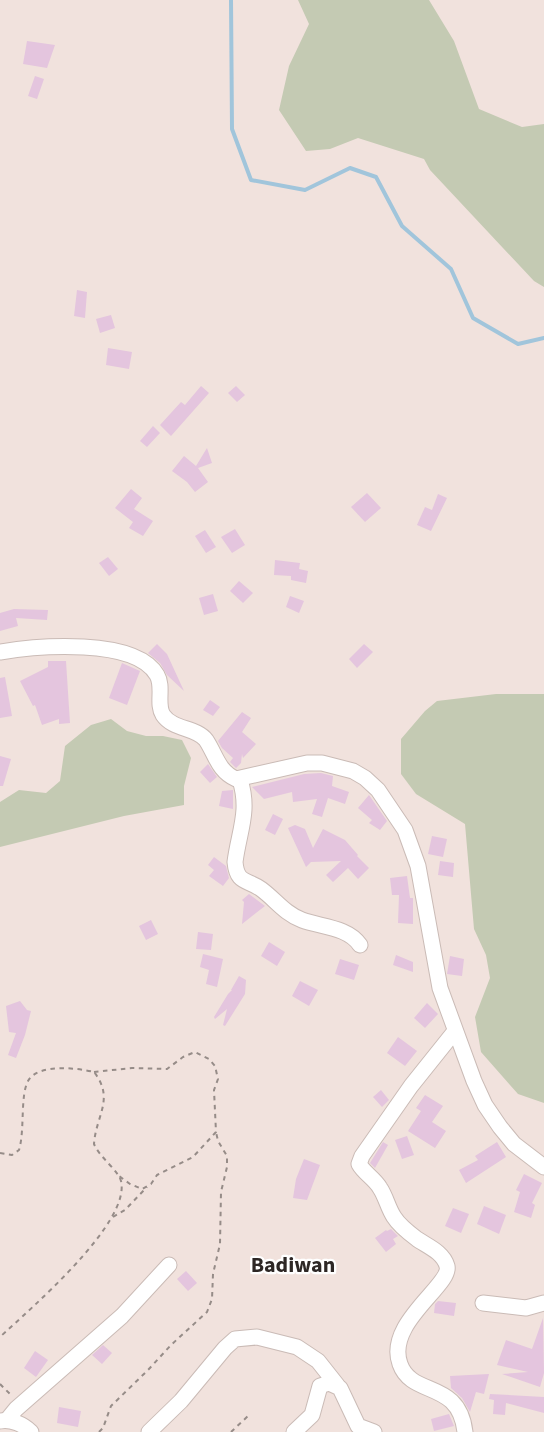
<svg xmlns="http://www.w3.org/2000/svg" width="544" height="1432" viewBox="0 0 544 1432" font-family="'Source Sans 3',sans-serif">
<rect width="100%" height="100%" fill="#f1e2dd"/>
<!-- green -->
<g fill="#c4cab3">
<path d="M298 0H429L454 41 479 109 522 127 544 124V287L534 281 430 170 424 159 358 138 330 149 306 151 279 110 289 66 309 24Z"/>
<path d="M496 694H544V1103L518 1094 481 1052 475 1017 490 978 486 955 474 929 465 824 416 794 401 774V739L425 711 437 701Z"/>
<path d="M111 719 127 731 146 736H163L182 740 191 758 184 786V805L124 816 0 847V802L19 790 46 793 60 781 65 746 91 725Z"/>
</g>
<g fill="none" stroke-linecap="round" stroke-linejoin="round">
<!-- stream -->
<path stroke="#a1c5db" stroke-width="4" d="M231 0 232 129 251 180 305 190 350 168 376 177 402 226 451 269 473 318 518 344 544 338"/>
</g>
<!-- building -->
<g fill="#e4c5de">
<path d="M27 41 55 45 47 68 23 64Z"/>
<path d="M35 76 44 79 37 99 28 96Z"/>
<path d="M77 290 87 292 85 318 74 316Z"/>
<path d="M111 315 115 328 100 333 96 319Z"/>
<path d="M108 348 132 352 129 369 106 365Z"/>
<path d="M201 386 209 393 171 436 160 425 181 402 185 405Z"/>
<path d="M236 386 245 395 237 402 228 393Z"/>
<path d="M153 426 160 433 147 447 140 441Z"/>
<path d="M207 448 212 463 198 468 208 482 195 492 187 482 172 471 184 456 196 466Z"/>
<path d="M131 489 142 498 134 509 153 521 143 536 129 528 133 522 115 508Z"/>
<path d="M367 493 381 508 365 522 351 507Z"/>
<path d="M438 494 447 498 431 531 417 525 425 507 432 510Z"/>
<path d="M235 529 245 545 232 553 221 537Z"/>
<path d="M205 530 216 547 206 553 195 536Z"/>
<path d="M108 557 118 569 109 576 99 563Z"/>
<path d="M275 560 300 563 299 569 308 571 306 583 291 580V576L274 575Z"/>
<path d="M239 581 253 593 243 603 230 591Z"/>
<path d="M213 594 218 611 204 615 199 598Z"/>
<path d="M290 596 304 601 299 613 286 607Z"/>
<path d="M14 609 48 610 47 620 16 618 18 626 0 631V613Z"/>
<path d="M157 644 167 654 184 691 167 675 160 663 148 653Z"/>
<path d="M364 644 373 652 357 668 349 659Z"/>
<path d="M48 661H66L70 723 59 724V719L42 725 35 705 33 706 20 681 48 667Z"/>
<path d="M122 663 140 671 127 705 109 698Z"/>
<path d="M5 677 12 716 0 718V678Z"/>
<path d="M210 700 220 707 213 716 203 710Z"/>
<path d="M242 712 251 718 242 732 256 744 243 758 242 754 241 763 236 768 230 762 233 758 222 748 218 741Z"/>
<path d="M0 756 11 759 3 786H0Z"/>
<path d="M208 764 217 777 210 783 200 772Z"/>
<path d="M321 773 333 776 332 786 349 792 345 804 328 798 322 817 312 814 317 799 293 802 292 792 264 799 252 787 304 774Z"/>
<path d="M233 790V809L219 806 222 791Z"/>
<path d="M369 795 387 821 380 830 369 823 372 820 358 808Z"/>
<path d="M273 814 283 819 275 835 265 830Z"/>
<path d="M295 825 305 829 313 848 323 829 345 840 358 855 357 856 369 868 358 879 348 868 333 882 326 875 341 861 311 862 306 867 288 828Z"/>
<path d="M432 836 447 839 443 857 428 854Z"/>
<path d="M214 857 226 866 229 878 223 886 209 876 214 870 208 865Z"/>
<path d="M440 861 454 863 453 877 438 875Z"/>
<path d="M407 876 410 898H413V924L398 923 399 895H392L390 878Z"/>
<path d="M249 894 265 906 242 924 244 902 242 900Z"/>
<path d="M151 920 158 934 146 940 139 926Z"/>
<path d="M198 932 213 934 211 950 196 949Z"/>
<path d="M269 942 285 952 277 966 261 956Z"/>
<path d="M203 954 223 959 217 987 206 984 209 970 200 967Z"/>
<path d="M396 955 413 962V972L393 965Z"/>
<path d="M450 956 464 959 462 976 447 974Z"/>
<path d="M340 959 359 965 354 980 335 974Z"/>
<path d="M239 976 246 980 245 994 225 1026 223 1025 227 1009 215 1019 214 1017 228 994 232 990H231Z"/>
<path d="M300 981 318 990 309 1006 292 996Z"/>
<path d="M20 1001 27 1010 31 1011 25 1035 16 1058 8 1055 16 1033 9 1032 6 1006Z"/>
<path d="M427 1003 438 1014 425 1028 414 1018Z"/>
<path d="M398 1037 417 1051 405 1066 387 1053Z"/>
<path d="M381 1090 389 1100 382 1107 373 1097Z"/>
<path d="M425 1095 443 1106 432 1122 446 1131 435 1148 408 1131 421 1111 416 1108Z"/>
<path d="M407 1136 414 1155 402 1159 395 1140Z"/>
<path d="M383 1142 388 1145 375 1168 370 1163Z"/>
<path d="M497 1142 506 1157 466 1183 459 1170 478 1160 475 1156Z"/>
<path d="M304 1159 320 1165 307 1200 293 1198 296 1179Z"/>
<path d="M524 1174 542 1183 532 1203 535 1205 531 1218 514 1212 520 1192 516 1190Z"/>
<path d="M484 1206 506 1215 499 1234 477 1224Z"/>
<path d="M453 1208 469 1214 461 1233 445 1226Z"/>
<path d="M391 1229 398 1236 393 1239 396 1244 386 1252 375 1238 386 1230 387 1231Z"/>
<path d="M186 1271 197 1283 188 1291 177 1279Z"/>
<path d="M438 1301 456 1303 454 1316 434 1313 435 1304Z"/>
<path d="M543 1318 544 1373 540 1387 502 1374 528 1372 497 1365 506 1340 532 1349Z"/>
<path d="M103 1345 112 1353 102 1364 92 1355Z"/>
<path d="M35 1351 48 1360 36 1377 24 1368Z"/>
<path d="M489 1374 484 1394 476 1392 470 1412 462 1398 451 1388 450 1376Z"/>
<path d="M490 1394 544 1397V1413L506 1403 505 1415 493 1414 494 1400 489 1399Z"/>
<path d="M59 1407 81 1411 78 1427 57 1423Z"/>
<path d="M449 1414 454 1426 434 1431 431 1419Z"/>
</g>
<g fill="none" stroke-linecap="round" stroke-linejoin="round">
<defs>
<g id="minor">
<path d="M0 652C36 646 135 637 157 675 164 687 156 704 163 715 173 730 196 727 206 740 216 755 218 771 236 779L307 763H322L353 771 365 778 378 790 405 830 418 866 440 988 474 1081 485 1105 500 1127 514 1144 544 1167"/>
<path d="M240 780C250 811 239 831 235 862 237 884 247 879 261 889 276 900 284 913 302 920 321 927 348 927 360 945"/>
<path d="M455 1031 411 1086 362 1156 359 1164C364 1173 375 1179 380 1188 386 1197 388 1208 394 1217 399 1225 409 1233 417 1239 427 1246 443 1252 447 1266 452 1285 385 1323 400 1364 412 1398 459 1379 465 1432"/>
<path d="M483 1303 526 1308 544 1303"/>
<path d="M7 1420 16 1409 122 1316 169 1265"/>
<path d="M0 1421C11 1419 23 1424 31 1432"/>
<path d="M149 1432 181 1401 225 1348 235 1339 257 1337 297 1347 318 1361 337 1385"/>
<path d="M294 1432 312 1415 320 1386 329 1383 340 1388 358 1426 374 1432"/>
</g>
</defs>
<!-- minor casing -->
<use href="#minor" stroke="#cabbb6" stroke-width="17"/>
<!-- path -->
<g stroke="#968c88" stroke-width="2" stroke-dasharray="4.5 4.5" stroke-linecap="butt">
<path d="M94 1072 132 1068 167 1069 183 1057 195 1052 209 1059 215 1066 218 1079 214 1090 216 1132 193 1157 157 1175 151 1184 142 1189 130 1184 119 1176"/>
<path d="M0 1153 12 1155 19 1150C25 1130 20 1096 28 1081 38 1063 78 1068 94 1072 115 1099 96 1115 94 1144 100 1158 118 1170 121 1181 131 1223 30 1309 0 1337"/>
<path d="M113 1217 125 1210 147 1187"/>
<path d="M0 1384 11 1395"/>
<path d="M99 1432 103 1428 111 1406 148 1370 171 1345 207 1312 212 1299 213 1274 220 1244 221 1192 227 1167V1156L218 1141 216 1132"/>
<path d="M231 1432 248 1416"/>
</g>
<!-- minor -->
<use href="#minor" stroke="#fff" stroke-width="15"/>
</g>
<g text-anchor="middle" stroke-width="4.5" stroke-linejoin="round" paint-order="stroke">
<!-- neighbourhood labels -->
<g font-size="22" font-weight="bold" fill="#2d2725" stroke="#fff">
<text x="293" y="1272">Badiwan</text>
</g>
</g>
</svg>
